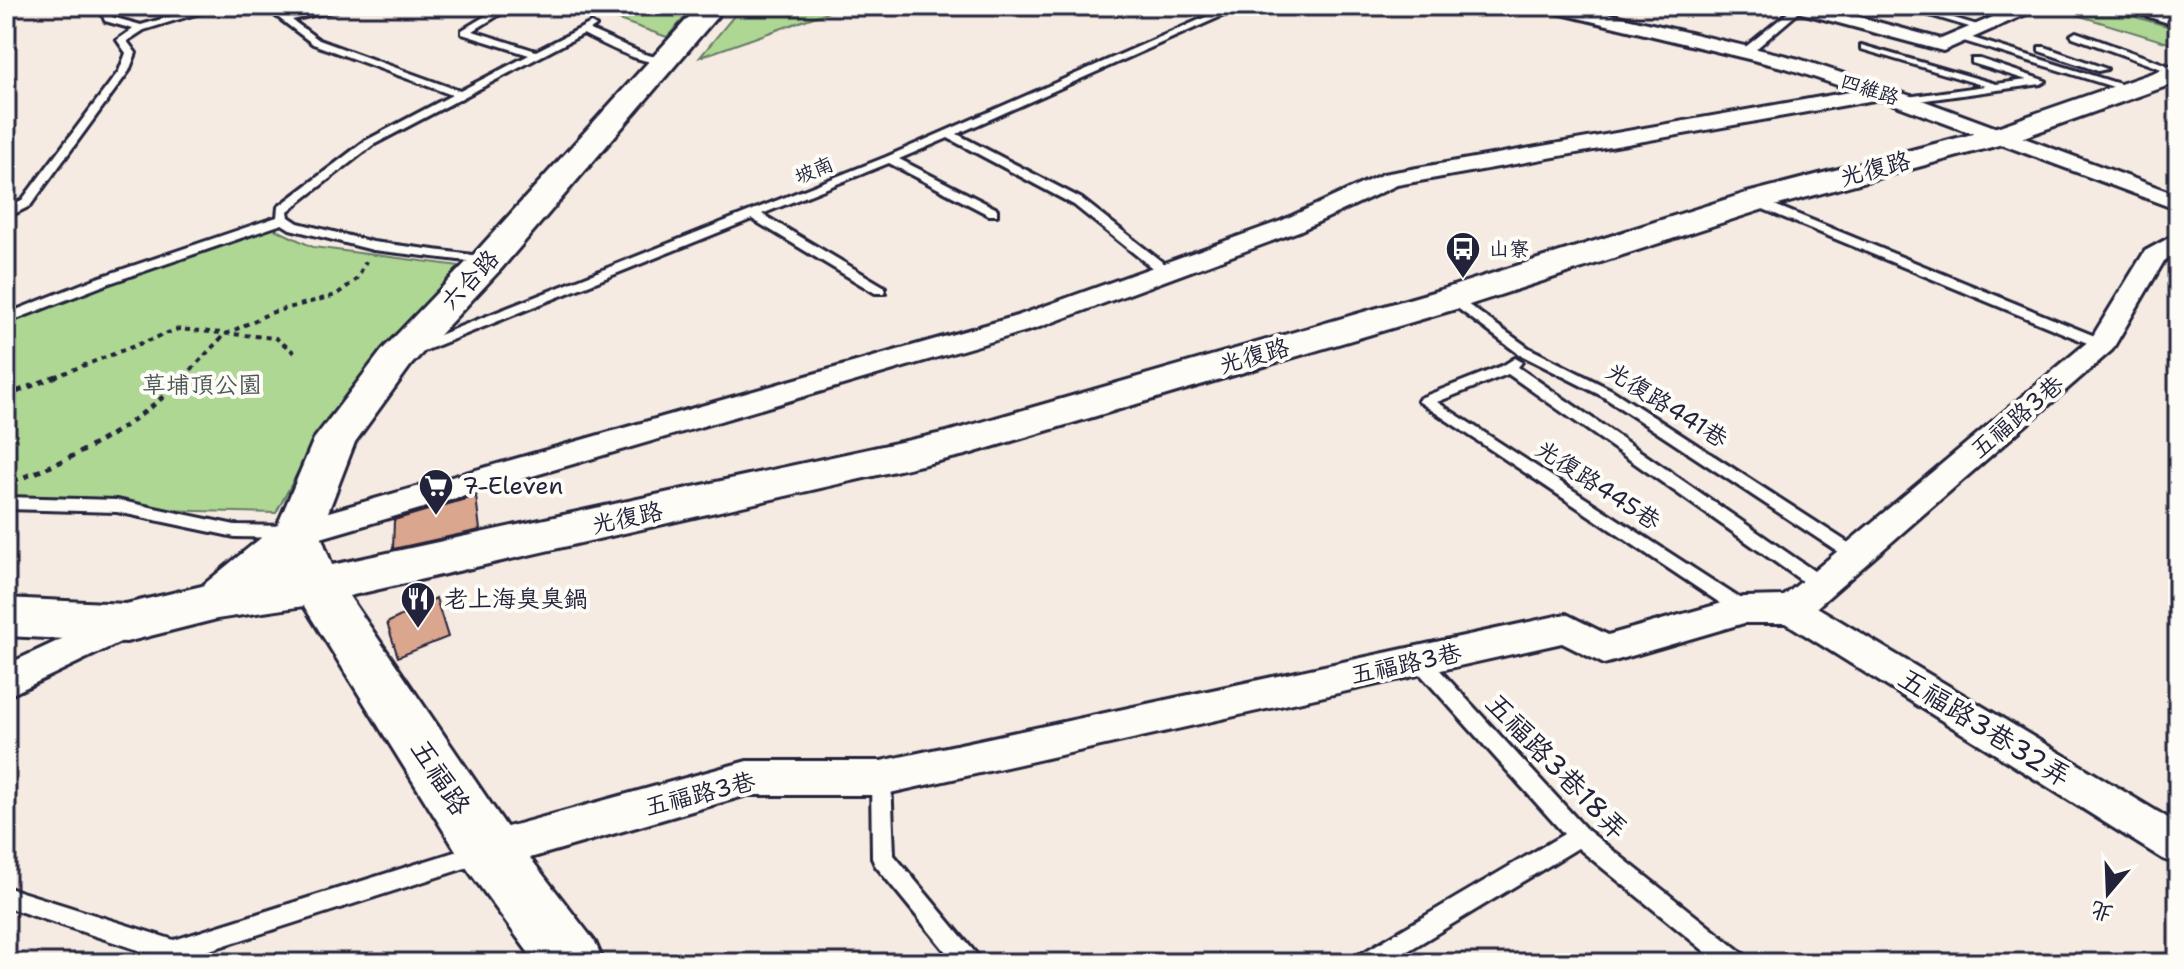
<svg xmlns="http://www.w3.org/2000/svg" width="2184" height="969" viewBox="0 0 2184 969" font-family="'Shantell Sans','LXGW WenKai TC',sans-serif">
<rect width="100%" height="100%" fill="#f6ebe2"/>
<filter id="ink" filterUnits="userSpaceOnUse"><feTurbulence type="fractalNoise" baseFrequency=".0125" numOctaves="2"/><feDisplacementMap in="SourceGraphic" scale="16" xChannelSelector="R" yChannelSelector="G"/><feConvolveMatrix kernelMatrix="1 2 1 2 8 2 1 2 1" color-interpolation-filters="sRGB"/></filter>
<g filter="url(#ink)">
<!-- green -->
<g fill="#aed794" stroke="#687c68" stroke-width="2">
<path d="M579 6H695L667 37Z"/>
<path d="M742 6H845L700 57Z"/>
<path d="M2096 6 2178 29V46L2077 15Z"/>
<path d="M268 226 313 247 460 266 429 308 326 419 276 513 6 506V322Z"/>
</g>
<!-- building -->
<g fill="#daa68e" stroke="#22223b" stroke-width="2">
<path d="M476 496 480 530 393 549 394 520Z"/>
<path d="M436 598 448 637 398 657 387 623Z"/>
</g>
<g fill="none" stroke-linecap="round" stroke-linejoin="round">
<defs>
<g id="lane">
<path d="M99 6H109L112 17 141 25 207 6H222L144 30 127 41 136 53 129 71 30 206 6 218V209L22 200 119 71 126 53 117 40 133 29 105 21Z"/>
<path d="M263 6H274L286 15 334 6H354L292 20 319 40 460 91 529 55 462 34V30L497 9 494 6 510 8 473 31 536 51 591 23 596 26 590 30 644 54 668 60C649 70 602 43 583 34L373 145 288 211 289 217 298 223 373 242 488 257 493 258V264L373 250 290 229 282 224 107 284 6 323V314L97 278 277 217 278 207 365 141 452 95 313 44Z"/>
<path d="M1231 6H1244L957 134 1082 199 1171 269V275H1161L1074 205 948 138 899 159 997 209V215H989L889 163 762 214 885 287V293H875L752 219 419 353H409L407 350 409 347 886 157Z"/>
<path d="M1796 6 1805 7 1751 53H1743V49Z"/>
<path d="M1899 6H1914L1984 27 1976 29Z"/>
<path d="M1958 6H1973L2011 18 2006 21Z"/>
<path d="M2076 32 2178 69V75L2073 37 2071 35Z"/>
<path d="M1957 35H1963L2139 90 2130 92 1957 39Z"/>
<path d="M1861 45 1996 84 2027 80 1972 63V59H1980L2046 81 2041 84 1904 103 1899 100 1900 98 1985 86 1861 49Z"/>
<path d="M2039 47H2045L2107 69 2098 71 2039 51Z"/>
<path d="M1755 197 2107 341 2109 344 2107 347H2097L1751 204 1749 201Z"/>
<path d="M1453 294 1529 348 1612 390 1861 551 1863 555 1861 559H1849L1602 396 1519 354 1448 301V295Z"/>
<path d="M1515 358 1522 362 1518 367 1827 580 1830 585 1827 590H1815L1508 374 1437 402 1750 605 1753 610 1750 615H1738L1418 401 1420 398 1504 365Z"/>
<path d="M6 497 117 500 235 525 287 526 295 532 287 538 235 537 117 512 6 509Z"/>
<path d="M1420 654 1427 656 1586 829 1745 955 1748 963H1719L1578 848 1388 963H1356L1359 955 1564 834 1413 666 1411 661 1413 656Z"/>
<path d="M881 769 888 772 891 778 894 855 977 955 980 963H955L875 865 872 858 871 778 874 772Z"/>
<path d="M480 844 487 847 491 854 487 861 188 957 190 963H168L166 959 6 907V887L174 940Z"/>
</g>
<g id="street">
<path d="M1543 6H1576L1799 59 1911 96 2178 195V210L1880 99 1397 185 1299 231 1037 328 297 545 285 541 280 533 285 525 297 521 1017 316 1281 221 1383 174 1855 91 1786 68 1545 10Z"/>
<path d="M1788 6H1818L1941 39 2019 6H2044L1943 51 1790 10Z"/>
<path d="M2178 233V252L2164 261 2112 350 1817 607 2178 824V865L2163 859 1786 623H1744L1604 664 1562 643 881 795H747L489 870 474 864 468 851 474 838 489 832 747 761H881L1566 614 1608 635 1744 597 1784 596 2091 339 2145 251Z"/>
<path d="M126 609 139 613 144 623 139 633 6 697V665Z"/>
</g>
<g id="secondary">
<path d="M699 6H726L501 269 411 365 355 442 320 533 332 565 947 432 1440 290 1743 194 1988 130 2178 64V82L2010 142 1767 208 1466 306 965 455 349 596 510 832 595 942 604 963H536L468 870 304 606 217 619 126 642 6 636V598L126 604 202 586 278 524 314 439 383 349 475 253Z"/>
<path d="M2126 6H2166L2178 10V26L2130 11Z"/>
</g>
</defs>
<!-- lane casing -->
<use href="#lane" stroke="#22223b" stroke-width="6"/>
<!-- street casing -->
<use href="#street" stroke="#22223b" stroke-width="6"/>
<!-- secondary casing -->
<use href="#secondary" stroke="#22223b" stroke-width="6"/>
<!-- path-far1 -->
<g stroke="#22223b" stroke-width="4" stroke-dasharray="5 5" stroke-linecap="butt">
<path d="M54 377 178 329 276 338 296 354"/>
<path d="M184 377 224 335 270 313 336 295 357 279 366 261"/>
</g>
<!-- path -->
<g stroke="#22223b" stroke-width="5" stroke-dasharray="6 6" stroke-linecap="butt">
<path d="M6 396 59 375"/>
<path d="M13 481C76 459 139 424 186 375"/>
</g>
<!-- lane -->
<use href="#lane" fill="#fdfcf7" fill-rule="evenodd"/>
<!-- street -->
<use href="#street" fill="#fdfcf7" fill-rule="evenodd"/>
<!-- secondary -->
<use href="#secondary" fill="#fdfcf7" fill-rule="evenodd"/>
</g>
</g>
<!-- icons -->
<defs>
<symbol id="bus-pin" viewBox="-11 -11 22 30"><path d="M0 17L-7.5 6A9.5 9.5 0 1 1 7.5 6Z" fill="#22223b" stroke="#fdfcf7"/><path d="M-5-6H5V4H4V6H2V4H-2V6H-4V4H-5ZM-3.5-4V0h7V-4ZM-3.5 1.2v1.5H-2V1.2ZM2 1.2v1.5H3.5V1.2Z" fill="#fff"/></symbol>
<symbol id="supermarket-pin" viewBox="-11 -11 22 30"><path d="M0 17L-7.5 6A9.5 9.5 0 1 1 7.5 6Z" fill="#22223b" stroke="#fdfcf7"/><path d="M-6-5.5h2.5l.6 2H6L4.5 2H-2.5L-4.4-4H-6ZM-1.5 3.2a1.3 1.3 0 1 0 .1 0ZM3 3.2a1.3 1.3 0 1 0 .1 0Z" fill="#fff"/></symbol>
<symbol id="restaurant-pin" viewBox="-11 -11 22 30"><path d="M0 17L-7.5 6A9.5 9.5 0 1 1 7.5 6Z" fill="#22223b" stroke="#fdfcf7"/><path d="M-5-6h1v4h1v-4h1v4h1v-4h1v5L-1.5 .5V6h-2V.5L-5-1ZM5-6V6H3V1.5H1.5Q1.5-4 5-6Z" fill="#fff"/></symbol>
</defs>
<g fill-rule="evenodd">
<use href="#bus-pin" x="1443" y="229" width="40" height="54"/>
<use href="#supermarket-pin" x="416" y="466" width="40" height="54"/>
<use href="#restaurant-pin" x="398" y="579" width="40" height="54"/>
</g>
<g text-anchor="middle" stroke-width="8" stroke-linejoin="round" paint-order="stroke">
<!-- far-street labels -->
<g font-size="20" fill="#22223b" stroke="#fdfcf7">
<text transform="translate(1870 89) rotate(18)" y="7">四維路</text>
<text transform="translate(814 170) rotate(-22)" y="7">坡南</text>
</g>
<!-- far-poi labels -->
<g font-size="20" fill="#22223b" stroke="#fdfcf7" text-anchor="start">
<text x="1489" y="256">山寮</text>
</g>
<!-- street labels -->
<g font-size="24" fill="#22223b" stroke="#fdfcf7">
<text transform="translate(1875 169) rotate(-15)" y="8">光復路</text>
<text transform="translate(470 280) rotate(-47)" y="8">六合路</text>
<text transform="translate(1254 356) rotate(-16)" y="8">光復路</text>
<text transform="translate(1667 405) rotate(32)" y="8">光復路441巷</text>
<text transform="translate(2017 417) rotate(-40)" y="8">五福路3巷</text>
<text transform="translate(1598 485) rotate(33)" y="8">光復路445巷</text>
<text transform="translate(627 518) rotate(-12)" y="8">光復路</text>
<text transform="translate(1406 664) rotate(-12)" y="8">五福路3巷</text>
<text transform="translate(700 794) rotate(-14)" y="8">五福路3巷</text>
</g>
<!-- park labels -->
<g font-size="24" fill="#4c5856" stroke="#fdfcf7">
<text x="202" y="393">草埔頂公園</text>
</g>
<!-- poi labels -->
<g font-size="24" fill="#22223b" stroke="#fdfcf7" text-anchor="start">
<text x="462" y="494">7-Eleven</text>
<text x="444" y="607">老上海臭臭鍋</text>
</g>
<!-- near-street labels -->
<g font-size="28" fill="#22223b" stroke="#fdfcf7">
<text transform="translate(1985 727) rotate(32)" y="10">五福路3巷32弄</text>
<text transform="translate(1557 766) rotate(46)" y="10">五福路3巷18弄</text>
<text transform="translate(441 777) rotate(57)" y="10">五福路</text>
</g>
</g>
<!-- margin -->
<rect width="2184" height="969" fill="none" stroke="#fdfcf7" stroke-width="32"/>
<rect x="16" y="16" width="2152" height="937" fill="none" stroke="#22223b" stroke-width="3" filter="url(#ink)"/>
<!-- north arrow -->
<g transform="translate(2108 893) rotate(199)" stroke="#fdfcf7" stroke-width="6" paint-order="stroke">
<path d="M0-6L14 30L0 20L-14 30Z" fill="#22223b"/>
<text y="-12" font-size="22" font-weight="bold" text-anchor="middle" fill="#22223b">北</text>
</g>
</svg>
